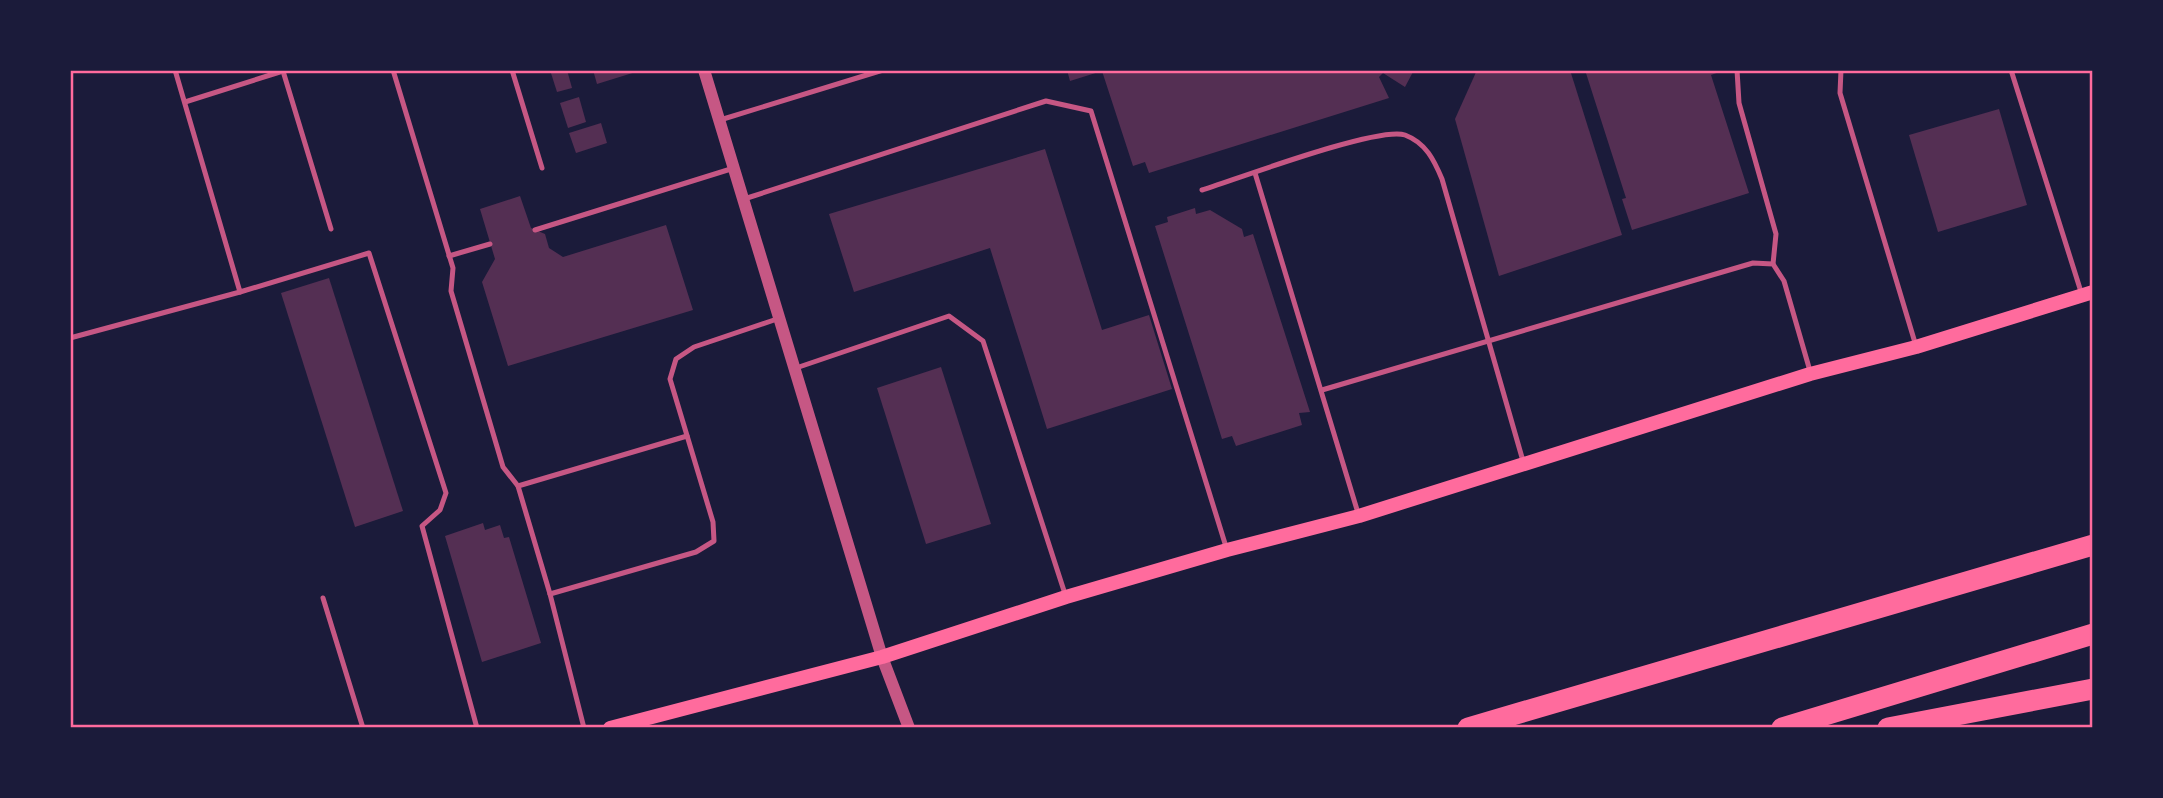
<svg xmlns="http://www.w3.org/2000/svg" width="2163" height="798" viewBox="0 0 2163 798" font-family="'Alegreya Sans',sans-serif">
<rect width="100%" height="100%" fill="#1b1b3a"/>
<!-- building -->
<g fill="#542f53">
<path d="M550 70H567L572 88 557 92Z"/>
<path d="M593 70H638L639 71 597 84Z"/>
<path d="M1067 70H1414L1405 87 1383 73 1379 77 1389 98 1149 173 1145 162 1133 166 1102 71 1070 81Z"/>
<path d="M1477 70H1570L1622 235 1499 276 1455 119Z"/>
<path d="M1585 70H1725L1711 75 1749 193 1632 230 1622 199 1626 198Z"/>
<path d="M579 97 586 122 568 128 560 103Z"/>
<path d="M1999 109 2027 205 1938 232 1909 135Z"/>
<path d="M601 123 607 143 576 153 569 133Z"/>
<path d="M1045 149 1102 330 1149 315 1172 389 1047 429 990 248 854 292 829 214Z"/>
<path d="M520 196 531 228 545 234 549 248 563 257 666 225 693 310 508 366 482 282 495 259 480 209Z"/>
<path d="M1195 208 1196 214 1210 210 1242 229 1244 237 1253 234 1310 412 1299 413 1302 425 1236 446 1232 436 1222 439 1155 226 1168 222 1167 217Z"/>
<path d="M329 278 403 511 355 527 281 293Z"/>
<path d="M941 367 991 524 926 544 877 388Z"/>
<path d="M483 523 485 530 500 525 504 538 509 537 541 643 482 662 445 536Z"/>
</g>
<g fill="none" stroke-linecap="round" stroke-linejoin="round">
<!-- service -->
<g stroke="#c65784" stroke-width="5">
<path d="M175 70 240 292 369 253 446 493 440 510 422 526 477 728"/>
<path d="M393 70 453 268 451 291 503 467 518 486 550 594 584 728"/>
<path d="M512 70 542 168"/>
<path d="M1737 70 1739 103 1776 234 1773 264"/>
<path d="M1841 70 1840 93 1916 346"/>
<path d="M2011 70 2082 295"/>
<path d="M185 102 283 71 331 229"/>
<path d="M720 120 883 70"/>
<path d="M1255 173 1358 513"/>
<path d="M1202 190C1237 179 1378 126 1405 135 1426 143 1434 160 1442 179L1523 461"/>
<path d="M744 199 1046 101 1091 111 1227 550"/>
<path d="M535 230 734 168"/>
<path d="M449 256 490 244"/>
<path d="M70 338 240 292"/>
<path d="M796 368 949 316 983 341 1066 597"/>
<path d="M1322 390 1753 263 1773 264 1784 281 1810 371"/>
<path d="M518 486 687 436"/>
<path d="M550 594 696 552 714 541 713 522 670 379 676 359 694 347 780 318"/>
<path d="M323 598 363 728"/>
</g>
<!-- tertiary -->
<path stroke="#c65784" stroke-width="12" d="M704 70 882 657 909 728"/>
<!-- secondary -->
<path stroke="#ff6b9d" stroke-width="14" d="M610 728 882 657 1066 597 1227 550 1359 516 1810 374 1916 347 2093 292"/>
<!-- motorway -->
<g stroke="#ff6b9d" stroke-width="21">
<path d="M1468 728 2093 545"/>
<path d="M1782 728 2093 634"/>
<path d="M1888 728 2093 689"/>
</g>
</g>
<!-- border -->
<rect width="2163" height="798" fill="none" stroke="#1b1b3a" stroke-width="144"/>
<rect x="72" y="72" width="2019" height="654" fill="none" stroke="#ff6b9d" stroke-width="2.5"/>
</svg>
